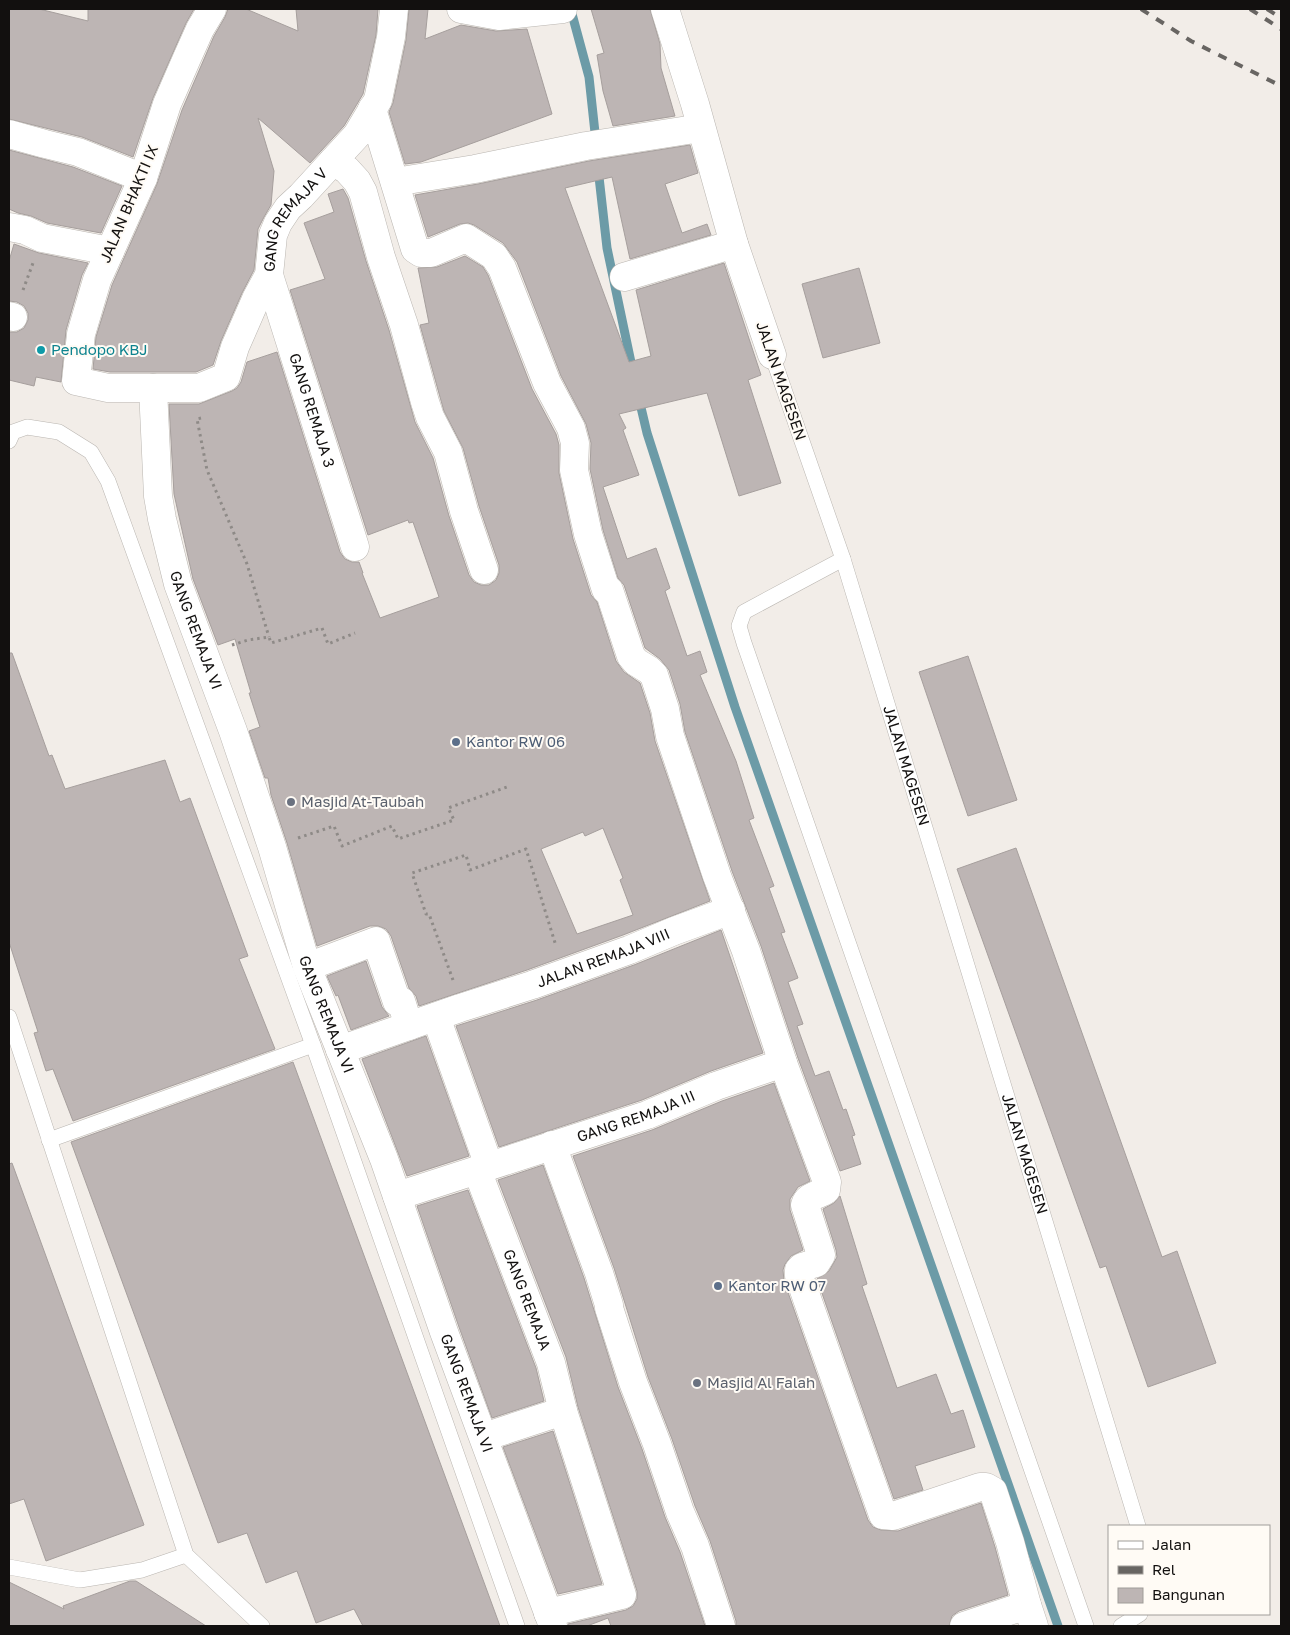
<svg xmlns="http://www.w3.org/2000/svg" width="1290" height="1635" viewBox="0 0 1290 1635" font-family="'Golos Text',sans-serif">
<rect width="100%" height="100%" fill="#f2ede8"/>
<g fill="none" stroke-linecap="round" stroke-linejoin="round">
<!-- stream -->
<g stroke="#6c9ba7" stroke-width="9">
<path d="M572 14 589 77 596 142"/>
<path d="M598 168 607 248 633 372"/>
<path d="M639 399 647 433 735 707 1058 1626"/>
</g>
</g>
<!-- building -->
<g fill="#bdb5b4" stroke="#a69f9d" fill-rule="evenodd">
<path d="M9 9H39L88 21V9H194L186 23 153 98 133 157 82 137 9 119Z"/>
<path d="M228 9H246L298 31 296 9H378L376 35 363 94 344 126 310 163 258 118 274 171 271 205 264 217 258 229 254 270 242 293 221 341 213 365 196 372H110L93 369 96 337 112 285 157 184 182 110 214 36 225 17Z"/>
<path d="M409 9H428L425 39 461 25 496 31 527 29 552 114 421 162 405 164 389 112 393 103 406 40Z"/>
<path d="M591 9H650L660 44 661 68 675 116 613 126 603 91 597 55 604 53Z"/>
<path d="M690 145 698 173 665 184 682 233 707 224 711 235 630 259 612 177 565 188 629 362 651 356 636 290 724 263 761 375 748 380 781 483 739 496 707 393 619 414 626 428 623 430 639 475 603 487 627 559 656 548 670 588 665 591 687 656 700 651 707 672 700 675 736 761 754 818 749 820 774 886 769 888 785 932 781 933 798 978 788 982 803 1024 797 1026 815 1076 829 1071 843 1110 846 1109 855 1135 852 1136 861 1164 840 1171 798 1058 761 946 732 871 685 732 680 704 669 670 660 659 645 648 624 585 618 578 603 530 590 469 591 443 586 424 561 376 517 262 503 243 474 225 468 223 460 224 428 237 415 195 478 184 589 161Z"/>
<path d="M9 150 73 167 122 186 101 233 47 223 31 216 18 213 9 209Z"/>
<path d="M343 189 348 198 366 261 389 330 415 422 433 458 449 516 469 575 474 582 481 585H489L496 580 499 573V565L479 506 463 448 444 411 440 397 420 325 429 323 418 268 437 267 465 256 483 267 488 275 532 389 556 434 559 445V473L573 539 591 595 597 602 616 661 624 672 640 683 650 713 655 741 710 901 623 935 527 970 419 1006 416 996 409 988 391 936 386 929 378 926H370L317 946 287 843 271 795 268 778H265L249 731 260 727 249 693H251L235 639 218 645 193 579 174 494 169 404H199L232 391 237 388 241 382 247 362 277 352 340 552 345 559 352 562H359L363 573H362L380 618 439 597 413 522 409 523 408 520 368 535 290 290 325 279 304 223 334 212 328 194ZM603 828 623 878 620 880 633 915 577 934 541 849 583 832 585 836Z"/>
<path d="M14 244 39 253 88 263 82 275 66 330 61 382 36 377 34 386 9 380V332H17L24 328 28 320V313L24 306 17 302 9 301V261Z"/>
<path d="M859 268 880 343 823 358 802 284Z"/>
<path d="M9 653H12L49 756 52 755 65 789 165 760 180 802 190 798 248 956 239 959 275 1049 73 1121 53 1069 46 1071 34 1033 38 1032 9 942Z"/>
<path d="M968 656 1017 800 968 816 919 672Z"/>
<path d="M1016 848 1162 1257 1177 1251 1216 1363 1148 1387 1106 1266 1100 1268 957 869Z"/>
<path d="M721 930 763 1053 711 1071 642 1100 499 1147 456 1026 537 1000 634 965Z"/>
<path d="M366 961 382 1007 389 1016 351 1030 338 995 336 996 327 976Z"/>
<path d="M426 1036 469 1156 407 1176 362 1059Z"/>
<path d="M293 1062 500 1626H363L354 1609 316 1623 297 1571 266 1583 247 1533 218 1543 71 1142Z"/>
<path d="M774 1083 810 1181 798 1187 790 1199V1210L803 1250 791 1256 785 1264 783 1270 784 1281 868 1520 873 1527 881 1530 898 1531 981 1503 995 1547 1008 1595 959 1611 952 1616 949 1626H736V1621L710 1541 695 1506 672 1439 648 1377 614 1268 573 1156 652 1130 722 1101Z"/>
<path d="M12 1163 144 1525 46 1561 24 1499 9 1504V1164Z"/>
<path d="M543 1165 584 1278 618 1387 642 1449 665 1517 680 1552 705 1626H611L608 1618 587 1626H568V1624L626 1610 633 1606 637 1599V1591L578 1407 566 1357 498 1180Z"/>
<path d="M468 1190 536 1368 544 1401 492 1418 459 1327 417 1206Z"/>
<path d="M840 1196 867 1284 862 1286 897 1388 936 1374 951 1414 963 1410 975 1447 915 1466 923 1490 894 1499 817 1279 829 1271 837 1257 836 1250 823 1209 834 1203Z"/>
<path d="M553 1431 602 1584 558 1594 503 1447Z"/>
<path d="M130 1581H136L206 1626H9V1582L64 1609 63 1606Z"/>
</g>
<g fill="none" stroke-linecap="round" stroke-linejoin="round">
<defs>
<g id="service">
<path id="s1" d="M772 355 843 559 1138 1526"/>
<path d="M9 441 13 432 27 427 59 432 91 452 108 481 313 1045 517 1626"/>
<path d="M843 559 744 612 739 626 744 643 1086 1626"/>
<path d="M9 1017 186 1555 262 1626"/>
<path d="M49 1140 313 1045"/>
<path d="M9 1567 80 1580 142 1570 186 1555"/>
<path d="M1121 1626 1140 1614"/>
</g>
<g id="minor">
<path id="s2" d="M212 9 200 29 187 58 167 104 143 178 97 280 81 334 76 381 108 388H199L226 377 235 347 256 299 269 275 273 235 278 223 288 208 301 196 357 135 378 100 391 37 394 9"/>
<path d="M461 9 499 16 563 9"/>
<path d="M665 9 695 104 734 244 772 355"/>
<path d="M372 109 415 249 421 253H431L466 238 494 256 502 268 547 383 571 428 575 443 574 470 588 534 606 590H609L631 656 636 662 649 670 654 675 665 709 670 736 717 876 746 951 783 1063 827 1182 826 1190C819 1195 807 1196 805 1205L821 1255 816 1263 802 1267 799 1270V1276L883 1515 893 1516 980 1487H986L993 1491 1010 1542 1027 1605 1034 1626"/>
<path d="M9 134 45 144 78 152 143 178"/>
<path d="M333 161 347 170 357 181 363 192 381 257 404 325 425 402 430 417 448 452 464 511 484 570"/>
<path d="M395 182 475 169 586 146 701 128"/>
<path d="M9 227 25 230 42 238 110 251"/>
<path id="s3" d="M269 275 355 547"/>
<path d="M624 277 734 244"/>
<path d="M9 316 13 317"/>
<path id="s4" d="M153 388 158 496 162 519 178 584 233 731 272 847 307 967 384 1159 444 1332 553 1626"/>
<path d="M307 967 376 941 397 1002 401 1001 409 1026"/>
<path d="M436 1017 489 1166"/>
<path id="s5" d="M340 1050 460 1008 532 985 629 950 674 931 731 910"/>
<path d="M552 1145 599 1273 609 1305V1308L633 1382 657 1444 680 1512 695 1546 721 1626"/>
<path id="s6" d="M477 1170 551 1363 563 1411 622 1595 548 1613"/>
<path id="s7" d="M397 1196 647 1115 716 1086 783 1063"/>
<path d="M484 1437 563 1411"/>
<path d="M964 1626 1027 1605"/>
</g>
</defs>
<!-- service casing -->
<use href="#service" stroke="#bab6b1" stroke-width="16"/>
<!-- minor casing -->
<use href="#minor" stroke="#bab6b1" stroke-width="29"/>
<!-- path -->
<g stroke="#8e8a87" stroke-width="3" stroke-dasharray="2.5 4" stroke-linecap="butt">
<path d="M23 290 33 263"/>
<path d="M201 418 197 419 207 470 247 564 269 637"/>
<path d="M232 645 248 640 269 637 271 643 322 628 328 644 355 633"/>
<path d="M298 838 334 826 342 846 392 826 398 839 454 820 448 808 507 787"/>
<path d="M453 980 429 914H426L412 873 466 855 470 870 526 849 556 946"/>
</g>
<!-- service -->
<use href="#service" stroke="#fff" stroke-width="15"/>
<!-- minor -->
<use href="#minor" stroke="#fff" stroke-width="28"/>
<!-- rail -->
<g stroke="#686562" stroke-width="4" stroke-dasharray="9 9" stroke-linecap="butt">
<path d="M1141 9 1191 41 1281 86"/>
<path d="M1250 9 1281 29"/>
<path d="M1267 9 1281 18"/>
</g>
</g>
<!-- markers -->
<circle fill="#0f9aa8" stroke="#fffbf5" stroke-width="2" cx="41" cy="350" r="5"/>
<g fill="#5c6f8a" stroke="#fffbf5" stroke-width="2">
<circle cx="456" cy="742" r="5"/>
<circle cx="718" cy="1286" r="5"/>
</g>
<g fill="#6b7280" stroke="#fffbf5" stroke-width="2">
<circle cx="291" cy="802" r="5"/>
<circle cx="697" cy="1383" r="5"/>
</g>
<g text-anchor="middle" stroke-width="4" stroke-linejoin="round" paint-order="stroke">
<!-- street labels -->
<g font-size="15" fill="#12100f" stroke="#fffbf5">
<text transform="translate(129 204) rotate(-67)" y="5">JALAN BHAKTI IX</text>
<text dy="5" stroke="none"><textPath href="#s2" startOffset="726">GANG REMAJA V</textPath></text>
<text transform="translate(781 381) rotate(71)" y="5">JALAN MAGESEN</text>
<text dy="5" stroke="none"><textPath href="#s3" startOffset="142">GANG REMAJA 3</textPath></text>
<text dy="5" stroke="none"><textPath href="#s4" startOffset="248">GANG REMAJA VI</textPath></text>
<text dy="5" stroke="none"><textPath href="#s1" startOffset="432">JALAN MAGESEN</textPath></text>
<text dy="5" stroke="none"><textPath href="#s5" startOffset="279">JALAN REMAJA VIII</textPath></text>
<text dy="5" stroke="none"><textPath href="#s4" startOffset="654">GANG REMAJA VI</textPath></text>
<text dy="5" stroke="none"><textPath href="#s7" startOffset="252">GANG REMAJA III</textPath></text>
<text dy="5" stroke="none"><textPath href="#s1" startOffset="838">JALAN MAGESEN</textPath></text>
<text dy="5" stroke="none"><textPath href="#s6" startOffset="139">GANG REMAJA</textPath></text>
<text dy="5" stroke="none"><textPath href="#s4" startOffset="1058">GANG REMAJA VI</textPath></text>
</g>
<!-- culture labels -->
<g font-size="15" fill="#0d838f" stroke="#fffbf5" text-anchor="start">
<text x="51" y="355">Pendopo KBJ</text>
</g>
<!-- service labels -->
<g font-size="15" fill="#4e5e75" stroke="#fffbf5" text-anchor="start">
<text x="466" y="747">Kantor RW 06</text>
<text x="728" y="1291">Kantor RW 07</text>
</g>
<!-- worship labels -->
<g font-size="15" fill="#5b616d" stroke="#fffbf5" text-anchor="start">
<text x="301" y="807">Masjid At-Taubah</text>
<text x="707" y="1388">Masjid Al Falah</text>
</g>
</g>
<!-- border -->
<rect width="1290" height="1635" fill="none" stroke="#12100f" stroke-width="20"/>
<!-- legend -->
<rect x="1108" y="1525" width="162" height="90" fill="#fffbf5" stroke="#a09d99"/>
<rect x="1118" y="1541" width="25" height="8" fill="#ffffff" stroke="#a09d99"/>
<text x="1152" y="1550" font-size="15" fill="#12100f">Jalan</text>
<rect x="1118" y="1566" width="25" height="8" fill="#686562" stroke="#a09d99"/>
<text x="1152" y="1575" font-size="15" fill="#12100f">Rel</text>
<rect x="1118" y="1588" width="25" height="15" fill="#bdb5b4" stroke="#a09d99"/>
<text x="1152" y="1600" font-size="15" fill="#12100f">Bangunan</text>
</svg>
